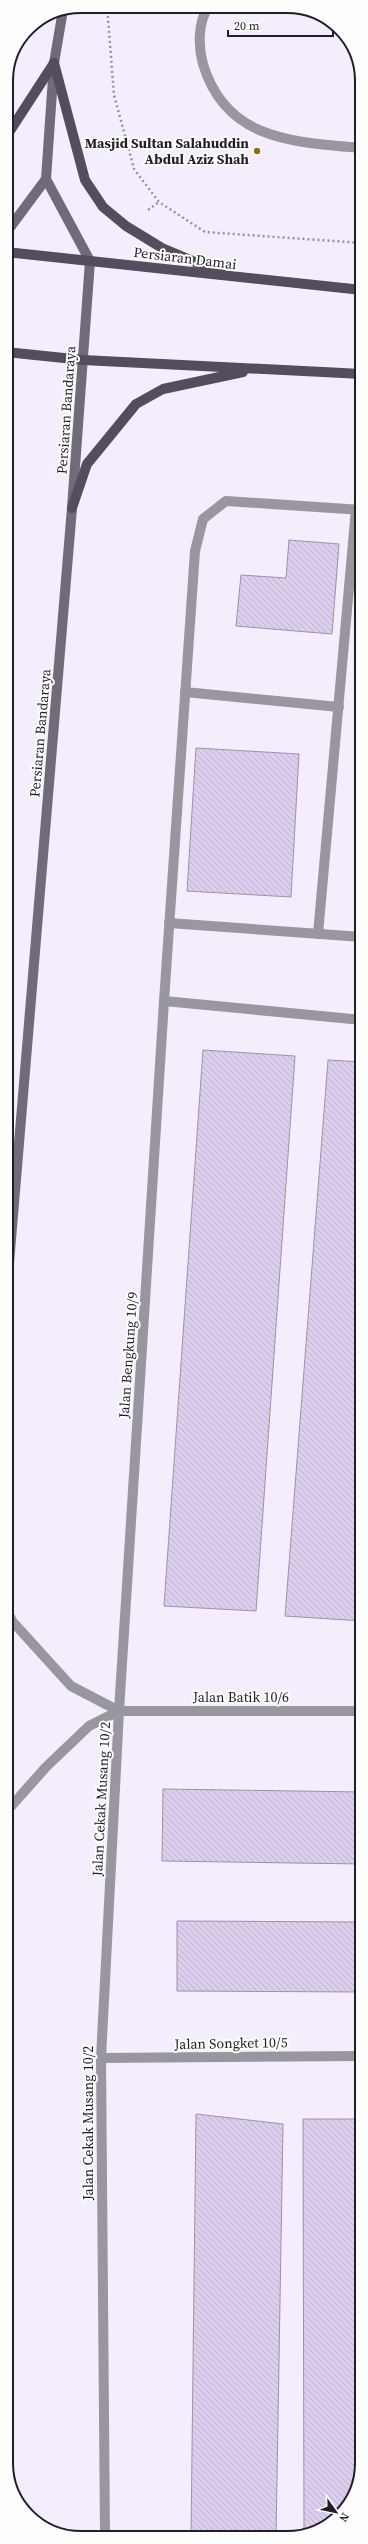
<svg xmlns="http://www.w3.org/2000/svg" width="368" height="2544" viewBox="0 0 368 2544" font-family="'Source Serif 4',serif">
<defs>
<pattern id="building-back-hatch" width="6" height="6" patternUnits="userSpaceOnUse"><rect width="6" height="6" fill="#dcceef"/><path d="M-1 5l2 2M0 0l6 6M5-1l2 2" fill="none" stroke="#bcb0cd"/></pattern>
</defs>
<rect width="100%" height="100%" fill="#f3edfc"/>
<!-- building -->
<g fill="url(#building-back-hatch)" stroke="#9c92a9">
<path d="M289 540 339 544 332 634 236 626 241 575 286 578Z"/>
<path d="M196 748 299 754 291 897 187 891Z"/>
<path d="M203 1050 295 1056 256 1611 164 1606Z"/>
<path d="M328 1060 362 1062V1621L285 1616Z"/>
<path d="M163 1789 362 1792V1864L162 1861Z"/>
<path d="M177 1921 362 1922V1992L177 1991Z"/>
<path d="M196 2114 283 2124 276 2538 191 2537Z"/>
<path d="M303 2119H362V2463L356 2491 340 2516 304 2532Z"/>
</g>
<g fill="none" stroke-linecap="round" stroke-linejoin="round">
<!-- path -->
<g stroke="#97929e" stroke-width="2.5" stroke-dasharray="2 3" stroke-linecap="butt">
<path d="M107 6 114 95 134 169 159 202 205 232 362 243"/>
<path d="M148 210 159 202"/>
</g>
<!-- lane -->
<g stroke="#9a96a0" stroke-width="10">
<path d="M208 7C198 23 198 46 203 64 226 141 294 142 362 148"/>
<path d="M185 692 339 707"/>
<path d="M169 923 362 937"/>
<path d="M318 934 356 509"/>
<path d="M164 1001 195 551 203 519 226 501 362 510"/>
</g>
<!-- street -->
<g stroke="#9a96a0" stroke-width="10">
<path d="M6 1609 12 1621 71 1686 119 1711"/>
<path d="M6 1812 46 1767 89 1726 119 1711H362"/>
<path d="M101 2058 362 2056"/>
<path d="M105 2536 101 2058 119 1711 164 1001 362 1020"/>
</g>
<!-- secondary -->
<g stroke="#716b79" stroke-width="10">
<path d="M6 233 46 179"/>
<path d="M6 1299 72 508 90 261 46 179 54 63 63 10"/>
<path d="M6 2195 9 2270 7 2469"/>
</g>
<!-- primary -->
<g stroke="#554d5e" stroke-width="10">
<path d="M54 63 85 180 103 207 126 226 162 248 221 273"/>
<path d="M6 137 54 63"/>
<path d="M6 252 362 290"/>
<path d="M6 352 83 360 362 374"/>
<path d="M72 508 87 464 136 404 163 389 243 372"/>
</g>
</g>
<!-- markers -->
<circle fill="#897011" stroke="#fdfdfd" stroke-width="1.5" cx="257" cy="151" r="4"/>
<g text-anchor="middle" stroke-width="4" stroke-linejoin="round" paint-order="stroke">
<!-- poi labels -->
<g font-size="14" font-weight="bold" fill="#221e27" stroke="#fdfdfd" text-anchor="end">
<text x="249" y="148">Masjid Sultan Salahuddin<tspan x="249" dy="16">Abdul Aziz Shah</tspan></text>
</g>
<!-- street labels -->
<g font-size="14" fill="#221e27" stroke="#fdfdfd">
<text transform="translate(185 258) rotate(7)" y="5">Persiaran Damai</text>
<text transform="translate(66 410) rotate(-86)" y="5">Persiaran Bandaraya</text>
<text transform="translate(40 733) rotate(-85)" y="5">Persiaran Bandaraya</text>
<text transform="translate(128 1355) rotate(-86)" y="5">Jalan Bengkung 10/9</text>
<text x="241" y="1702">Jalan Batik 10/6</text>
<text transform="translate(101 1799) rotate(-87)" y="5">Jalan Cekak Musang 10/2</text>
<text transform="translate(231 2043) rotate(-1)" y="5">Jalan Songket 10/5</text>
<text transform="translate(88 2123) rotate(-90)" y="5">Jalan Cekak Musang 10/2</text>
</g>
</g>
<!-- crop -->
<path d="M0 0H368V2544H0ZM81 13H287A68 68 0 0 1 355 81V2463A68 68 0 0 1 287 2531H81A68 68 0 0 1 13 2463V81A68 68 0 0 1 81 13Z" fill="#fdfdfd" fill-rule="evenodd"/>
<path fill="none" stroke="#221e27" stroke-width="2" d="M81 13H287A68 68 0 0 1 355 81V2463A68 68 0 0 1 287 2531H81A68 68 0 0 1 13 2463V81A68 68 0 0 1 81 13Z"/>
<!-- north arrow -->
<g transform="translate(336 2512) rotate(123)" stroke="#fdfdfd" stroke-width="3" paint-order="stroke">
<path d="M0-3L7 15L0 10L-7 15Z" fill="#221e27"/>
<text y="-6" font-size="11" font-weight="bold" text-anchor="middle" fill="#221e27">N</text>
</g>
<!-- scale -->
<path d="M228 30v6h105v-6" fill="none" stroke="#221e27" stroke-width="2"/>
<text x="234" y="30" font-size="12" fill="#221e27" stroke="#fdfdfd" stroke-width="3" paint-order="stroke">20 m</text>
</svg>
